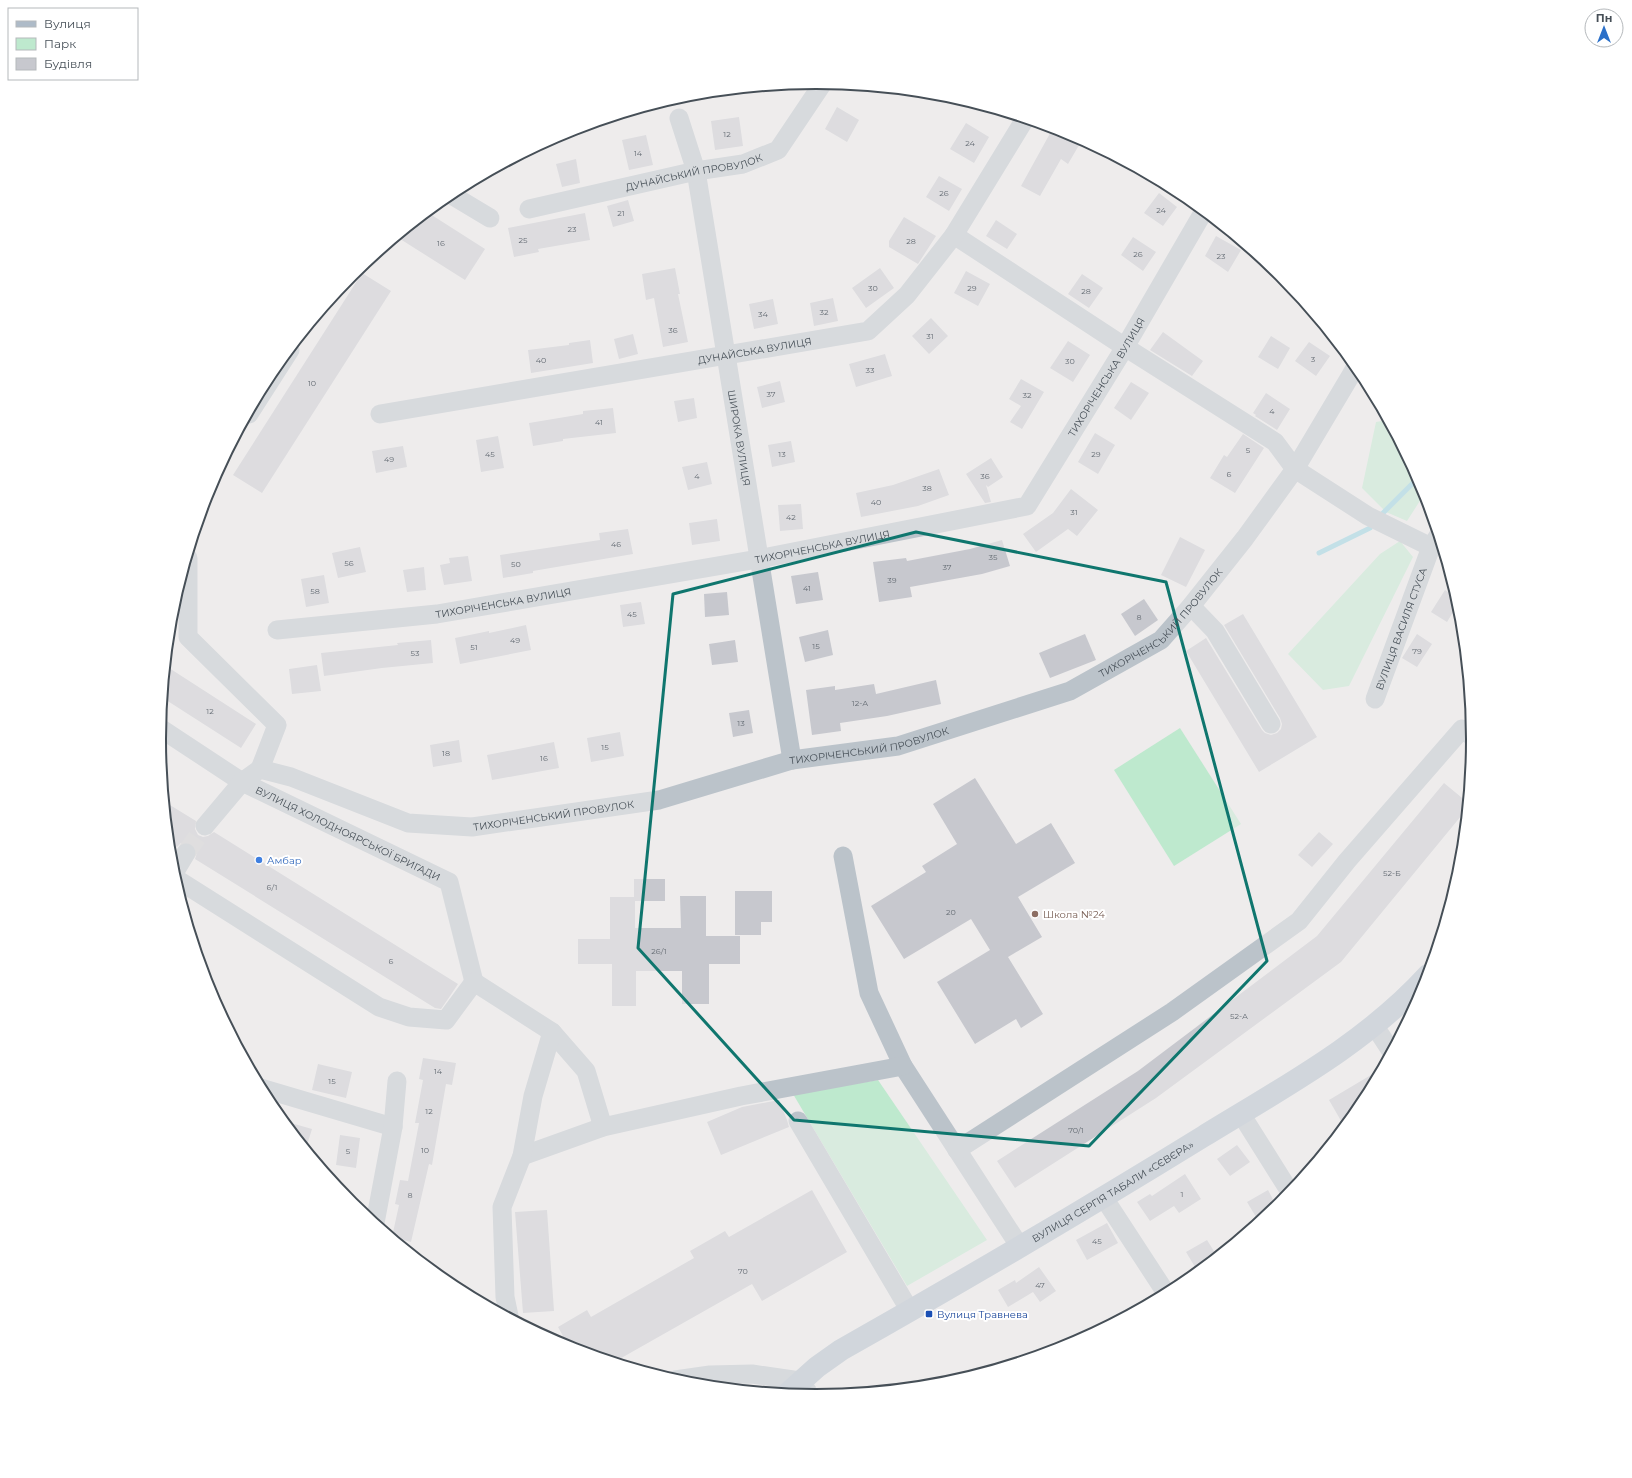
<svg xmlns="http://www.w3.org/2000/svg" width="1632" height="1478" viewBox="0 0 1632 1478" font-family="Montserrat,sans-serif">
<rect width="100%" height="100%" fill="#eeecec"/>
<!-- green -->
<g fill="#bee9ce">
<path d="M1387 420 1425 493 1407 521 1386 512 1362 488 1376 422Z"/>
<path d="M1400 541 1413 557 1349 686 1323 690 1288 654 1380 554Z"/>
<path d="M1180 728 1241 824 1174 866 1114 770Z"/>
<path d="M878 1080 987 1240 907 1286 793 1094Z"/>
</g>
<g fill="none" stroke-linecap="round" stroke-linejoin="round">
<!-- stream -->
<g stroke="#8fd0e1" stroke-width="5">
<path d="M1382 514 1418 478"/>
<path d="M1319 553 1370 528"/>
</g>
</g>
<!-- building -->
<g fill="#c7c8ce">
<path d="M837 107 859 120 847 142 825 129Z"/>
<path d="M739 117 743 146 715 150 711 121Z"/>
<path d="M966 123 989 137 974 163 950 149Z"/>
<path d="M1053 128 1068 132 1082 140 1068 164 1061 159 1040 196 1021 186Z"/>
<path d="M646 135 653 165 629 170 622 140Z"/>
<path d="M576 159 580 183 562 187 556 164Z"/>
<path d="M939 176 962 189 949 211 926 197Z"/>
<path d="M1159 193 1177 207 1163 226 1144 213Z"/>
<path d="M628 200 634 221 613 227 607 206Z"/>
<path d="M427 212 485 249 465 280 397 237Z"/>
<path d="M585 213 590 240 538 249 539 252 514 257 508 228Z"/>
<path d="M904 217 936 236 918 264 889 247V241Z"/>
<path d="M996 220 1017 234 1007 249 986 236Z"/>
<path d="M1216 236 1241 250 1228 272 1205 256Z"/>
<path d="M1133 237 1156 252 1143 271 1121 255Z"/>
<path d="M675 268 680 294H678L688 342 663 347 654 298 646 300 642 274Z"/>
<path d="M880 268 894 288 866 308 852 288Z"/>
<path d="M966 271 990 284 978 306 954 293Z"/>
<path d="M362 273 391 291 262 493 233 475Z"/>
<path d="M1082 274 1103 288 1089 308 1068 294Z"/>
<path d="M833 298 838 321 814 326 810 303Z"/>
<path d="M773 299 778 324 754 329 749 304Z"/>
<path d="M931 318 948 336 929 354 912 336Z"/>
<path d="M1163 332 1203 361 1192 376 1150 350Z"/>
<path d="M633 334 638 354 619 359 614 339Z"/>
<path d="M1271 336 1290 348 1278 369 1258 357Z"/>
<path d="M590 340 593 363 531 373 528 350 569 345V343Z"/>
<path d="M1068 341 1090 355 1073 382 1050 368Z"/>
<path d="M1309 342 1330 356 1316 376 1295 361Z"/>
<path d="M885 354 892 376 856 387 849 364Z"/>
<path d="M1021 379 1044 392 1022 429 1010 422 1021 406 1009 399Z"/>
<path d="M780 381 785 402 762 408 757 387Z"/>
<path d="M1131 382 1149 393 1131 420 1114 408Z"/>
<path d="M1266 393 1290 409 1277 430 1255 416 1256 415 1253 413Z"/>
<path d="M694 398 697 418 678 422 674 401Z"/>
<path d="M613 408 616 433 563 439V441L533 446 529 423 583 414V411Z"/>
<path d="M1095 433 1115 445 1098 474 1078 462Z"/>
<path d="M1243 434 1264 448 1235 493 1210 478 1224 455 1227 457Z"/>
<path d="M498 436 504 468 481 472 476 440Z"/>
<path d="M791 441 795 462 772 467 768 445Z"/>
<path d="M403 446 407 467 376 473 372 451Z"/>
<path d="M991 458 1003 477 988 487 986 485 991 502 985 503 966 474Z"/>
<path d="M707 462 712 484 688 490 682 467Z"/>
<path d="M939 469 949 495 918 506 861 517 856 493 893 485Z"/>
<path d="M1071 489 1098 510 1077 536 1068 529 1036 552 1023 534 1053 513Z"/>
<path d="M801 504 803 529 780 531 778 505Z"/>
<path d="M717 519 720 541 692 545 689 523Z"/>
<path d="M628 529 633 554 533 571V573L503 578 500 555 600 540 599 533Z"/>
<path d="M1180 537 1205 550 1186 587 1161 575Z"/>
<path d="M1002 540 1010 566 982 574 910 587 912 597 879 602 873 562 906 558 907 561 970 549Z"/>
<path d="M360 547 366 572 338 578 332 553Z"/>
<path d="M468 556 472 581 444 585 440 565 450 563 449 558Z"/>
<path d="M424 567 426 590 407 592 403 570Z"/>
<path d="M818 572 823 600 796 604 791 576Z"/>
<path d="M324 575 329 603 306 607 301 579Z"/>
<path d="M1445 590 1456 597 1458 604 1447 622 1431 612Z"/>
<path d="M727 592 729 615 705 617 704 594Z"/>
<path d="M1144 599 1158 620 1135 636 1121 614Z"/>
<path d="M641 602 645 624 623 627 620 605Z"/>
<path d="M1243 614 1317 737 1259 772 1186 651 1206 638 1262 730 1265 733 1271 735 1277 733 1281 729 1282 724 1280 718 1224 625Z"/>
<path d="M526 625 531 650 460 664 455 638 489 631V633Z"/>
<path d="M828 630 833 655 805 662 799 637Z"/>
<path d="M1085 634 1096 660 1050 678 1039 653Z"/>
<path d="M1417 634 1432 644 1417 667 1402 658Z"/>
<path d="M431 640 433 663 382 668 324 676 321 653 398 645 397 643Z"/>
<path d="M735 640 738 662 712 665 709 644Z"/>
<path d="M317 665 321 691 292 694 289 669Z"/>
<path d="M166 666 256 724 241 748 163 698Z"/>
<path d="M936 680 941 704 887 716 840 723 841 731 812 735 806 690 835 686V690L874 684 876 694Z"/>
<path d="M749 710 753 733 733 737 729 713Z"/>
<path d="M620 732 624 756 591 762 587 738Z"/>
<path d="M459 740 462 762 433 767 430 745Z"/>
<path d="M554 742 559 768 492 780 487 755Z"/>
<path d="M975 778 1016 844 1051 823 1075 863 1018 897 1042 937 1008 957 1043 1014 1021 1028 1016 1019 975 1044 937 982 990 950 971 919 904 959 871 906 926 872 922 866 957 844 933 804Z"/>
<path d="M1444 783 1467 802 1466 810 1341 962 1156 1098 1015 1188 997 1161 1138 1071 1317 936Z"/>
<path d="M165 802 196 821 195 829 198 835 203 837 208 836 214 832 458 984 450 996 441 1009 435 1008 195 859 197 853 196 848 192 844 186 842 181 843 177 847 169 842Z"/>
<path d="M1319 832 1333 844 1312 867 1298 855Z"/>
<path d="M634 879H665V901H635V928H681L680 896H706V936H740V964H709V1004H682V971H636V1006H612V964H578V939H610V897H634Z"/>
<path d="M735 891H772V922H761V935H735Z"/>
<path d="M423 1058 456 1063 452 1085 446 1084 432 1165 429 1164 411 1242 392 1237 399 1205 395 1204 400 1180 408 1181 419 1123H415L423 1080 419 1079Z"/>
<path d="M318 1064 352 1072 346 1098 312 1090Z"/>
<path d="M1381 1069 1362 1104 1344 1126 1329 1100Z"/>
<path d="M779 1100 787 1120 789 1127 721 1155 707 1122 742 1107Z"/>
<path d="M284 1121 312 1129 306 1148 297 1138Z"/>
<path d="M340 1135 360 1138 356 1168 336 1165Z"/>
<path d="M1237 1145 1250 1162 1230 1176 1217 1159Z"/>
<path d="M1185 1174 1201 1199 1179 1213 1174 1206 1150 1221 1137 1202 1150 1194 1152 1196Z"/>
<path d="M812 1190 847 1252 762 1301 752 1284 616 1361 569 1347 558 1327 587 1310 591 1317 694 1258 690 1251 725 1231 729 1237Z"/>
<path d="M1268 1190 1277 1207 1259 1222 1247 1202Z"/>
<path d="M547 1210 554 1311 523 1313 515 1212Z"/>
<path d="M1107 1223 1118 1243 1087 1260 1076 1240Z"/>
<path d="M1207 1240 1217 1256 1198 1272 1186 1252Z"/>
<path d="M1039 1267 1056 1291 1040 1302 1033 1292 1008 1307 998 1290 1015 1280 1016 1283Z"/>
</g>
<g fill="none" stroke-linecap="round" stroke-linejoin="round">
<!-- minor-tunnel -->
<path stroke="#cccdce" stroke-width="19" stroke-dasharray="19 10" stroke-linecap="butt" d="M186 853 205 826"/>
<!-- minor -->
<g stroke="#bbc3ca" stroke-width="19">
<path id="s1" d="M679 118 696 171 792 760"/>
<path d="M450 194 490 218"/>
<path id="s2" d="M529 209 696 171 743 164 778 150 823 83"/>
<path d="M954 235 1125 347 1275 442 1295 469 1368 516 1431 547"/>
<path d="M249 414 290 350"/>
<path id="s3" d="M380 414 868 331 907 295 954 235 1025 119"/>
<path d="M188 558V637L277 725 260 769"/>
<path d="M1191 606 1215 631 1271 724"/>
<path id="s4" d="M277 630 437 614 758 559 1027 506 1125 347 1204 211"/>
<path id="s5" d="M1375 699 1431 547 1438 536"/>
<path id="s6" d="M160 728 242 782 449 882 474 982"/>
<path id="s7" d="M205 826 242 782 260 769 291 777 408 823 472 827 659 800 792 760 898 746 1070 691 1161 640 1191 606 1245 538 1295 469 1351 375 1356 366"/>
<path d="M843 856 869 993 903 1066 1020 1247"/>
<path d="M174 873 186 853"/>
<path d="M175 878 379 1007 409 1017 446 1020 474 982"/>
<path d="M474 982 552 1032 586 1071 603 1127"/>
<path d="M1374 1025 1391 1051"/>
<path d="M261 1088 393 1127"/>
<path d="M1241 1114 1290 1192"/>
<path d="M798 1121 910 1311"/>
<path d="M957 1150 1172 1012 1299 921 1347 861 1462 729 1473 737"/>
<path d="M522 1156 603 1127 741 1096 903 1066"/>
<path d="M1104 1198 1166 1293"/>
<path d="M375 1223 393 1127 397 1081"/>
<path d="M509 1316 505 1297 502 1207 522 1156 533 1096 552 1032"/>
<path d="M675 1380 710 1375 752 1374 800 1381 810 1395"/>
</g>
<!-- major -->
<path stroke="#aebbc8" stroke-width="22" id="s8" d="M788 1393 817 1367 841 1350C963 1281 1084 1210 1204 1136 1282 1088 1365 1044 1428 975"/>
</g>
<!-- marked area -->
<path d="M0 0H1632V1478H0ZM916 532 1166 582 1267 961 1089 1146 794 1120 638 948 673 594Z" fill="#eeecec" fill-opacity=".55" fill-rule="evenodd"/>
<path fill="none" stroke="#0f766e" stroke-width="3" stroke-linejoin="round" d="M916 532 1166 582 1267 961 1089 1146 794 1120 638 948 673 594Z"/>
<!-- markers -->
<circle fill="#3f7fe0" stroke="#fff" stroke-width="1.5" cx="259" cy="860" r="4"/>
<circle fill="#8d6e63" stroke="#fff" stroke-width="1.5" cx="1035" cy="914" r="4"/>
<rect fill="#1a4fb4" stroke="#fff" stroke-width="1.5" x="925" y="1310" width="8" height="8" rx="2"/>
<g text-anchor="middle" stroke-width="4" stroke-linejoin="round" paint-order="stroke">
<!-- number labels -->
<g font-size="8" fill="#666d75">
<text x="727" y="137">12</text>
<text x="970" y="146">24</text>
<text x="638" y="156">14</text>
<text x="944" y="196">26</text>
<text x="1161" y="213">24</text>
<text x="621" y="216">21</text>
<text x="572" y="232">23</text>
<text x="523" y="243">25</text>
<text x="911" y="244">28</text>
<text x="441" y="246">16</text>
<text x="1138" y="257">26</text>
<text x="1221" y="259">23</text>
<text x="873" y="291">30</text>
<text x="972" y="291">29</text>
<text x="1086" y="294">28</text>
<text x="824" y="315">32</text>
<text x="763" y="317">34</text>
<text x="673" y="333">36</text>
<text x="930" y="339">31</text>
<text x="1313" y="362">3</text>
<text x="541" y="363">40</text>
<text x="1070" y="364">30</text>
<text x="870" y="373">33</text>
<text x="312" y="386">10</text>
<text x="771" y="397">37</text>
<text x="1027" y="398">32</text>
<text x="1272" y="414">4</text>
<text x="599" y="425">41</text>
<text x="1248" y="453">5</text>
<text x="490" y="457">45</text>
<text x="782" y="457">13</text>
<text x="1096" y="457">29</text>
<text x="389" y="462">49</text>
<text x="1229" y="477">6</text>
<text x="697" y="479">4</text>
<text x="985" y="479">36</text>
<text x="927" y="491">38</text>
<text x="876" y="505">40</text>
<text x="1074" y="515">31</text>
<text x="791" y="520">42</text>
<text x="616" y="547">46</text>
<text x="993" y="560">35</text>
<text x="349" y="566">56</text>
<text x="516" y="567">50</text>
<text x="947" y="570">37</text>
<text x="892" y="583">39</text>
<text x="807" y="591">41</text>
<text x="315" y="594">58</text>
<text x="632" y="617">45</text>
<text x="1139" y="620">8</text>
<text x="515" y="643">49</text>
<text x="816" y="649">15</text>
<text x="474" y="650">51</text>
<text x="1417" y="654">79</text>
<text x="415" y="656">53</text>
<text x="860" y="706">12-А</text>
<text x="210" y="714">12</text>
<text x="741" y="726">13</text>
<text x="605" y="750">15</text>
<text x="446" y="756">18</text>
<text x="544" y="761">16</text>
<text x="1392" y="876">52-Б</text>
<text x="272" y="890">6/1</text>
<text x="951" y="915">20</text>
<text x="659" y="954">26/1</text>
<text x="391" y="964">6</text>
<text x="1239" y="1019">52-А</text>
<text x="438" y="1074">14</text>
<text x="332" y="1084">15</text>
<text x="429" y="1114">12</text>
<text x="1076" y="1133">70/1</text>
<text x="425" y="1153">10</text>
<text x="348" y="1154">5</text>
<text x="1182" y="1197">1</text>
<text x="410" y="1198">8</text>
<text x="1097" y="1244">45</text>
<text x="743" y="1274">70</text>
<text x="1040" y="1288">47</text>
</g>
<!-- street labels -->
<g font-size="10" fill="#464f57" stroke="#fff">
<text dy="4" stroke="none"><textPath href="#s2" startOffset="169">ДУНАЙСЬКИЙ ПРОВУЛОК</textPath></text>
<text dy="4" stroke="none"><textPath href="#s3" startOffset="380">ДУНАЙСЬКА ВУЛИЦЯ</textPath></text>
<text dy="4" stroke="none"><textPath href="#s4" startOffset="912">ТИХОРІЧЕНСЬКА ВУЛИЦЯ</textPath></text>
<text dy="4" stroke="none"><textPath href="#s1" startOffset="326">ШИРОКА ВУЛИЦЯ</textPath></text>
<text dy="4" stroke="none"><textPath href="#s4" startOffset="552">ТИХОРІЧЕНСЬКА ВУЛИЦЯ</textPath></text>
<text dy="4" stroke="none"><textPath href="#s4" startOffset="228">ТИХОРІЧЕНСЬКА ВУЛИЦЯ</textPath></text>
<text dy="4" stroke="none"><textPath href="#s7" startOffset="1032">ТИХОРІЧЕНСЬКИЙ ПРОВУЛОК</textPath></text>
<text dy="4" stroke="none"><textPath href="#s5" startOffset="75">ВУЛИЦЯ ВАСИЛЯ СТУСА</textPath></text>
<text dy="4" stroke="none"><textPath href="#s7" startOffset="708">ТИХОРІЧЕНСЬКИЙ ПРОВУЛОК</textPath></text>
<text dy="4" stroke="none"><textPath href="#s7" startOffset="384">ТИХОРІЧЕНСЬКИЙ ПРОВУЛОК</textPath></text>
<text dy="4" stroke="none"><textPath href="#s6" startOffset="216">ВУЛИЦЯ ХОЛОДНОЯРСЬКОЇ БРИГАДИ</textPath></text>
<text dy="4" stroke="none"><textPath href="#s8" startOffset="383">ВУЛИЦЯ СЕРГІЯ ТАБАЛИ «СЄВЄРА»</textPath></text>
</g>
<!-- shop labels -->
<g font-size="10" fill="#366cbe" stroke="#fff" text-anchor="start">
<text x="267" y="864">Амбар</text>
</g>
<!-- education labels -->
<g font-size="10" fill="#785e54" stroke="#fff" text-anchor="start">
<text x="1043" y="918">Школа №24</text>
</g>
<!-- transit labels -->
<g font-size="10" fill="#164399" stroke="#fff" text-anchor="start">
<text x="937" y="1318">Вулиця Травнева</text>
</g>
</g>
<!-- crop -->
<path d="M0 0H1632V1478H0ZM166 739a650 650 0 1 1 1300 0a650 650 0 1 1-1300 0Z" fill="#fff" fill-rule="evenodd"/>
<path fill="none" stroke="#464f57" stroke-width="2" d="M166 739a650 650 0 1 1 1300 0a650 650 0 1 1-1300 0Z"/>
<!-- legend -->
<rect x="8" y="8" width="130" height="72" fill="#ffffff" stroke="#b5b9bc"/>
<rect x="16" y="21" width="20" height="6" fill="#aebbc8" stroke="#b5b9bc"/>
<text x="44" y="28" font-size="12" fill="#464f57">Вулиця</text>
<rect x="16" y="38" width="20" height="12" fill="#bee9ce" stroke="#b5b9bc"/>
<text x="44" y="48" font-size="12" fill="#464f57">Парк</text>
<rect x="16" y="58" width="20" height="12" fill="#c7c8ce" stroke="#b5b9bc"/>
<text x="44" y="68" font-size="12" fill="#464f57">Будівля</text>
<!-- north arrow -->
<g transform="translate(1604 28)"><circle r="19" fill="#ffffff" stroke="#b5b9bc"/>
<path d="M0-3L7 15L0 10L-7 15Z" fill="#2b70c9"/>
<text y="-6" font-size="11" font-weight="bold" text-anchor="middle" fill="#464f57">Пн</text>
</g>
</svg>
